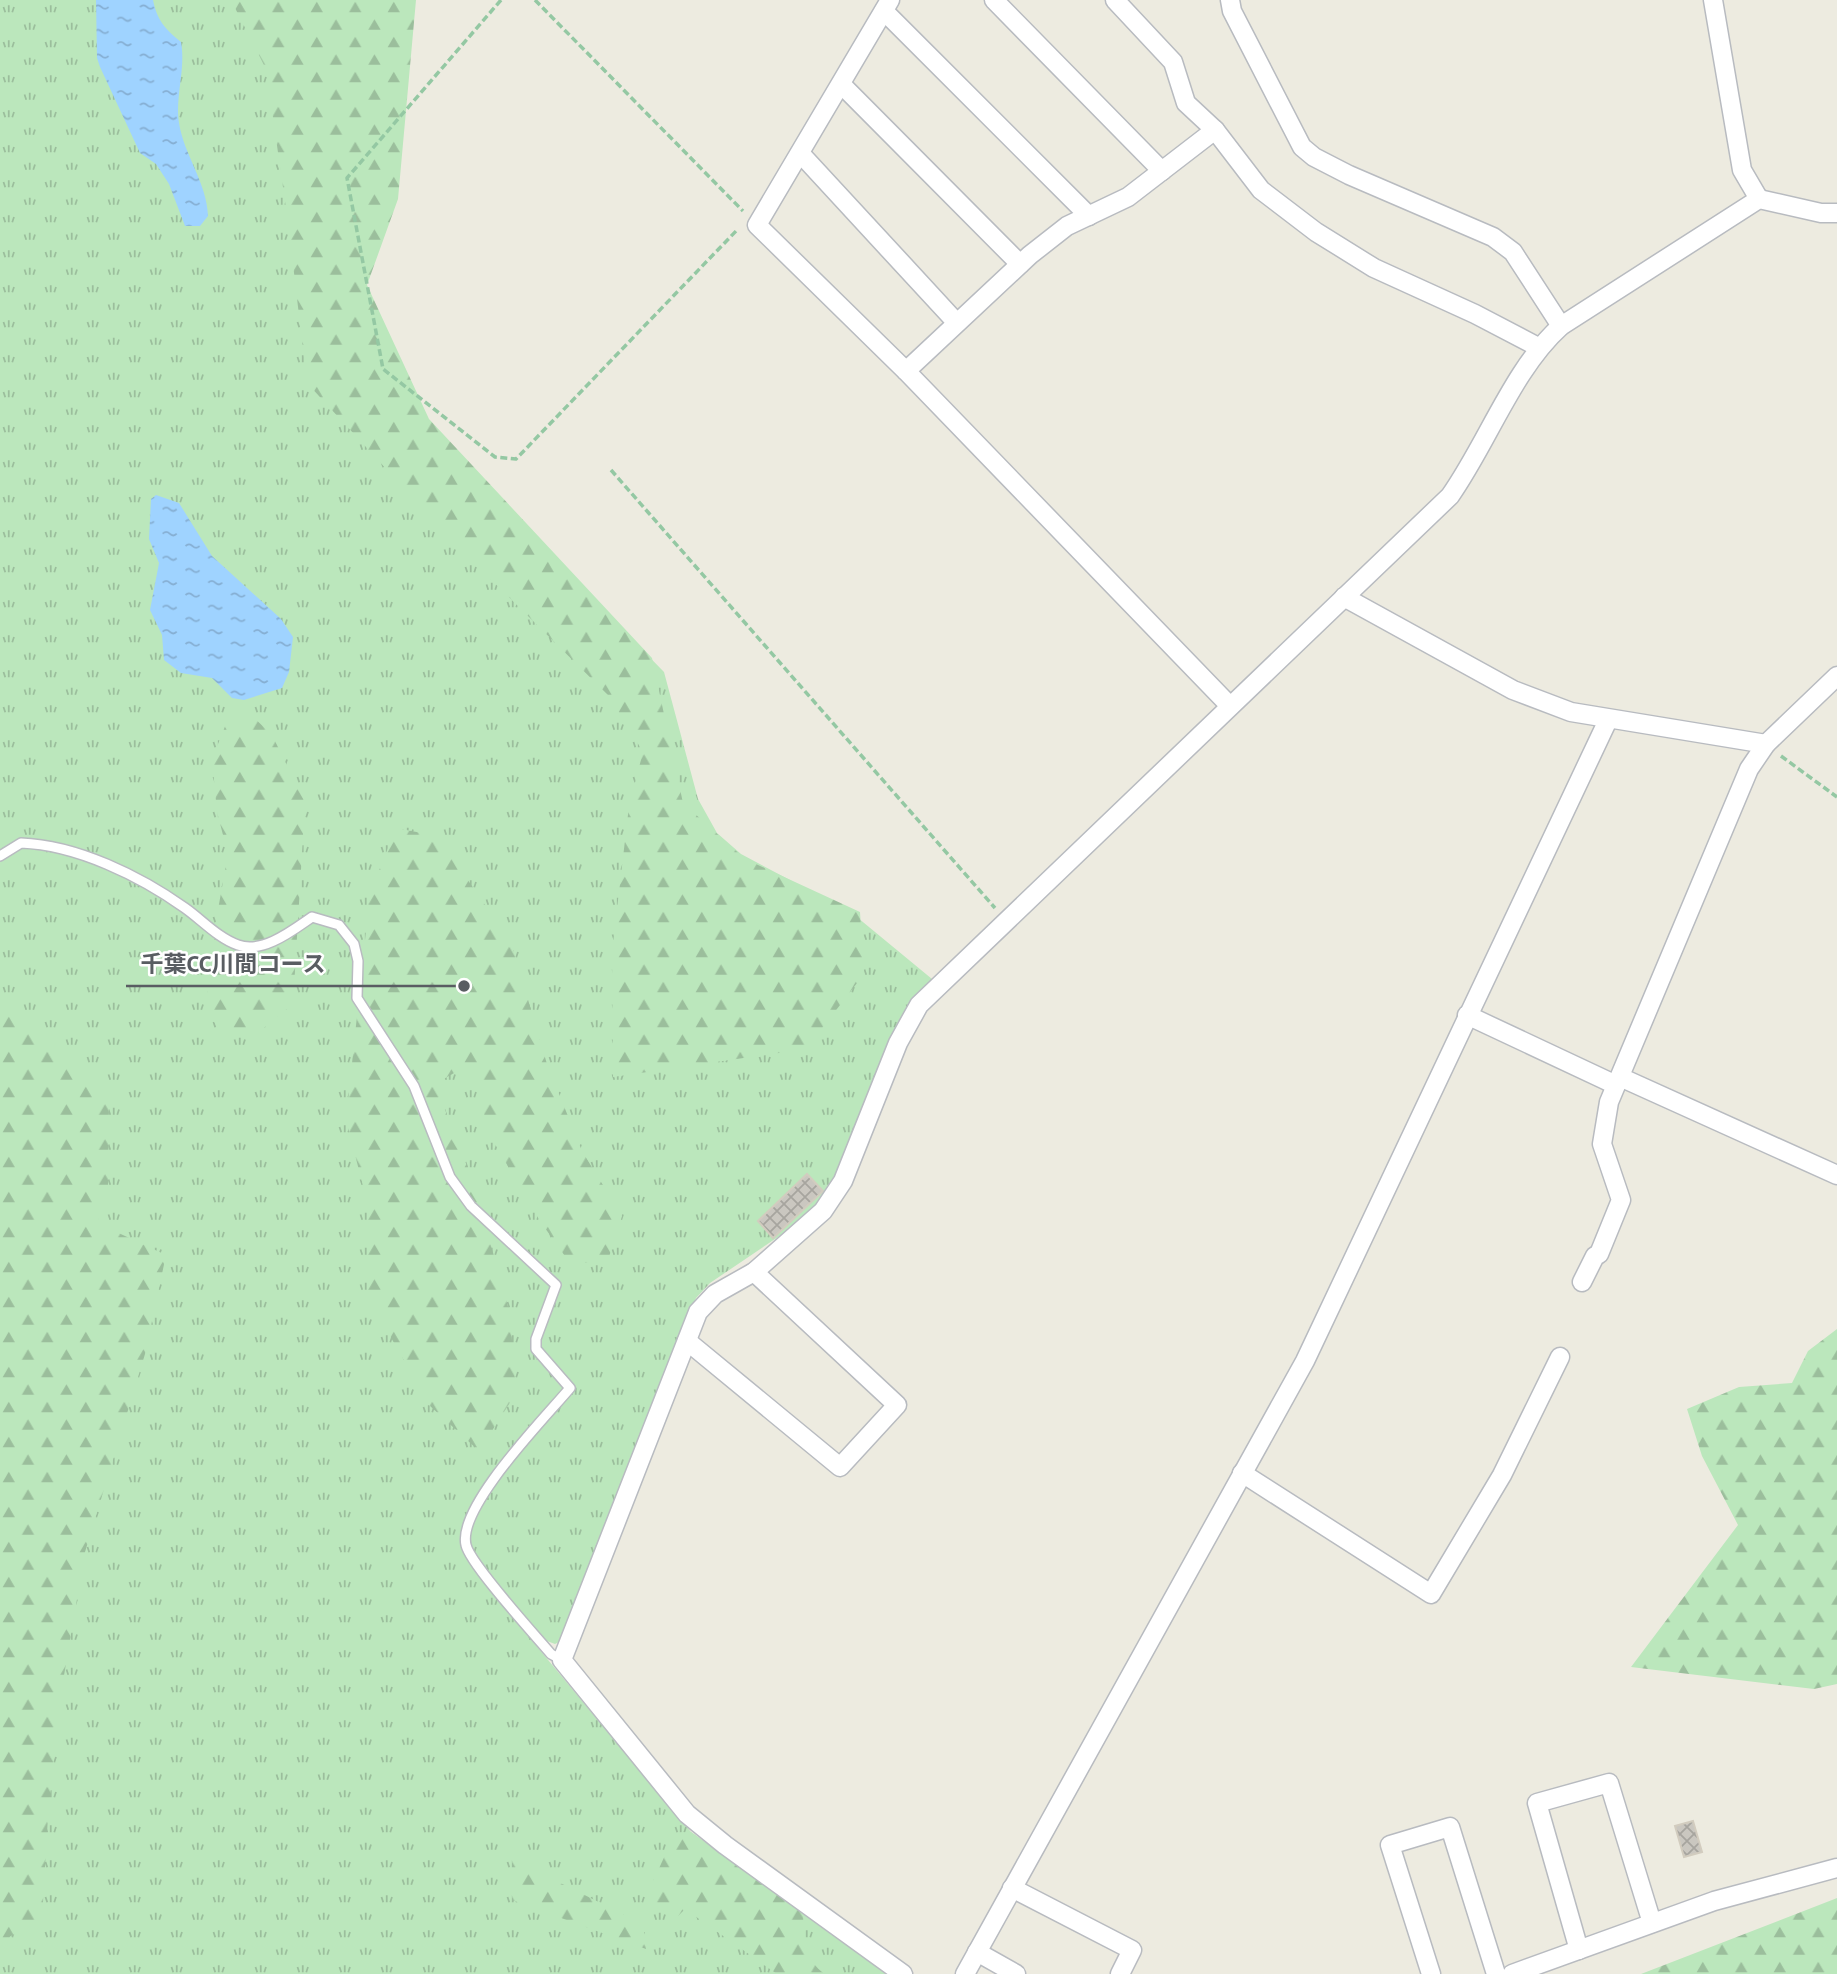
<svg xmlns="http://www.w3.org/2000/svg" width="1837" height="1974" viewBox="0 0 1837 1974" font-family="'PT Sans','Noto Sans JP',sans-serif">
<defs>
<pattern id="grass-tufts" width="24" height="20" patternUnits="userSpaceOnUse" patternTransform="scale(1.75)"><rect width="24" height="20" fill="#bbe7bc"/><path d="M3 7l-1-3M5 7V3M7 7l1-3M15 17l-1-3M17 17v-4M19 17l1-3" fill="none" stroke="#9bbe9c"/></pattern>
<pattern id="forest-firs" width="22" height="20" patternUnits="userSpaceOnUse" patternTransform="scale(1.75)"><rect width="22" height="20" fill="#bbe7bc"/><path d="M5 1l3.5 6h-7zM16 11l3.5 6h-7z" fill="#9bbe9c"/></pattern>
<pattern id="water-ripples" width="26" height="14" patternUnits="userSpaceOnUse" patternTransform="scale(1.75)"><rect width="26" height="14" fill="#9fd3ff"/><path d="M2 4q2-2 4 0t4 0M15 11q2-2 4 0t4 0" fill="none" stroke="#85aed2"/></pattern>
<pattern id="building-cross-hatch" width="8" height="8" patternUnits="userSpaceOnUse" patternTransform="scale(1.75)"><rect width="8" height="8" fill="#cac7c0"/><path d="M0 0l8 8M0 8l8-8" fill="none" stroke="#a7a59f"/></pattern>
</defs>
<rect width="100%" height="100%" fill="#edebe0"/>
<!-- grass -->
<path fill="url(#grass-tufts)" d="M0 0H243L406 408 664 672 698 799 717 833 741 854 852 913 932 979 861 1144 809 1216 710 1283 696 1298 561 1641 555 1644 547 1641 527 1619 519 1625 691 1832 887 1974H0Z"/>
<!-- forest -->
<g fill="url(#forest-firs)">
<path d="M231 0H416L398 199 367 285 429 419 652 658 683 803 745 859 860 912 864 974 806 1049 613 1077 612 952 629 806 643 752 609 696 459 548 307 383 288 222 266 69Z"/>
<path d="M249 713 272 735 305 802 293 1004 254 1036 221 1034 206 1007 212 943 228 854 217 812 212 759 226 724Z"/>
<path d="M396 828 437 836 511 942 547 1064 582 1151 622 1216 609 1257 572 1266 540 1221 492 1139 468 1065 435 1084 474 1184 510 1314 516 1393 479 1451 429 1405 367 1295V1201L346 1120 370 893Z"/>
<path d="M0 1003 109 1101 108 1191 97 1223 166 1255 145 1354 85 1552 60 1699 48 1816 42 1919 0 1942Z"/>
<path d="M1837 1329V1684L1814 1689 1631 1667 1738 1525 1702 1456 1687 1409 1739 1387 1792 1383 1808 1351Z"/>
<path d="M691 1832 803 1913C804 1934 805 1962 825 1974H777L685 1909 678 1916 650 1901V1888L672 1840 676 1833Z"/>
<path d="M512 1855 520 1863 643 1924 646 1949 512 1900Z"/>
<path d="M1837 1898V1974H1641L1832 1900Z"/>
</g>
<!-- water -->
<g fill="url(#water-ripples)">
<path d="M96 0H153C157 20 165 29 181 42 186 69 175 96 179 123 184 155 207 183 208 216L200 226H185L169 184 156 164 140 153 100 67 97 58Z"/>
<path d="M156 495 179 503 212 556 281 619 293 637 289 672 282 688 244 700 232 698 212 678 181 673 164 660 162 635 150 610 159 563 149 539 151 499Z"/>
</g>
<!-- building -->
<g fill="url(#building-cross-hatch)" stroke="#d2ccbf" stroke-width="2">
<path d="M807 1174 823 1191 773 1238 758 1221Z"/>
<path d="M1693 1821 1702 1852 1684 1857 1675 1826Z"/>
</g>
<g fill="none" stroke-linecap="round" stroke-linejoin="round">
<defs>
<path id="service" d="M0 856 21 843C77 845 140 876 185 908 202 920 218 938 238 945 263 954 293 930 312 917L339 925 354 944 358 961 357 998 414 1086 450 1177 471 1206 556 1285 536 1339V1349L570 1388C545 1418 457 1507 466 1545 470 1564 535 1635 551 1654L562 1660"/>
<g id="minor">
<path d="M890 0 757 225 906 371 1230 706"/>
<path d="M994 0 1162 171"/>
<path d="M1115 0 1173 62 1186 103 1215 130 1261 190 1316 232 1374 268 1475 314 1538 347"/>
<path d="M1230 0 1232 11 1302 147 1314 157 1349 175 1493 237 1513 252 1561 326"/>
<path d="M1713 0 1742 170 1759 199"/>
<path d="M884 11 1089 216"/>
<path d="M841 84 1020 264"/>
<path d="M800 153 956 322"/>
<path d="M906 371 1030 255 1067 226 1128 197 1215 130"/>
<path d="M1344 597 1513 690 1571 712 1766 744"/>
<path d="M1467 1015 1616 1085"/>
<path d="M1620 1077 1837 1175"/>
<path d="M1582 1282 1595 1256 1599 1254 1621 1200 1602 1144 1609 1102 1749 769 1766 744 1837 676"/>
<path d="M687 1341 840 1467 897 1405 754 1272"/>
<path d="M1242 1473 1431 1594 1502 1475 1560 1357"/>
<path d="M1012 1888 1132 1950 1120 1974"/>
<path d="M1579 1950 1537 1803 1609 1783 1652 1923"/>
<path d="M977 1952 1016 1974"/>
<path d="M903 1974 725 1845 687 1814 562 1660 698 1312 715 1294 754 1272 823 1211 843 1181 898 1043 919 1005 1450 496C1488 442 1513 369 1561 326L1759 199 1821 213H1837"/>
<path d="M965 1974 1305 1361 1608 720"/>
<path d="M1431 1974 1390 1845 1450 1827 1496 1974"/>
<path d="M1512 1974 1714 1901 1837 1868"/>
</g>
</defs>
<!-- service casing -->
<use href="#service" stroke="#b8bbc0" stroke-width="12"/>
<!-- minor casing -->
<use href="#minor" stroke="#b8bbc0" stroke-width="21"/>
<!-- path -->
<g stroke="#94c8a3" stroke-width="3.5" stroke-dasharray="7 3.5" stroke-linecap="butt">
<path d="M501 0 347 178 383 369 495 457 516 459 738 229"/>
<path d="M535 0 743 211"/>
<path d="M611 470 995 908"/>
<path d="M1781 756 1837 797"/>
</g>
<!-- service -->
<use href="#service" stroke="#fff" stroke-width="9"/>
<!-- minor -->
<use href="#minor" stroke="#fff" stroke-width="18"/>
</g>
<!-- callouts -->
<path fill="none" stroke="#595d62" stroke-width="2.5" d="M464 986L340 986H126"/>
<circle fill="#595d62" stroke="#fff" stroke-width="2.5" cx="464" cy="986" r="7"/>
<g font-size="23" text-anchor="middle" font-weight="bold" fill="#595d62" stroke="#fff" stroke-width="5" stroke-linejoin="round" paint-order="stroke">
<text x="233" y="972">千葉CC川間コース</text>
</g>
</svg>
